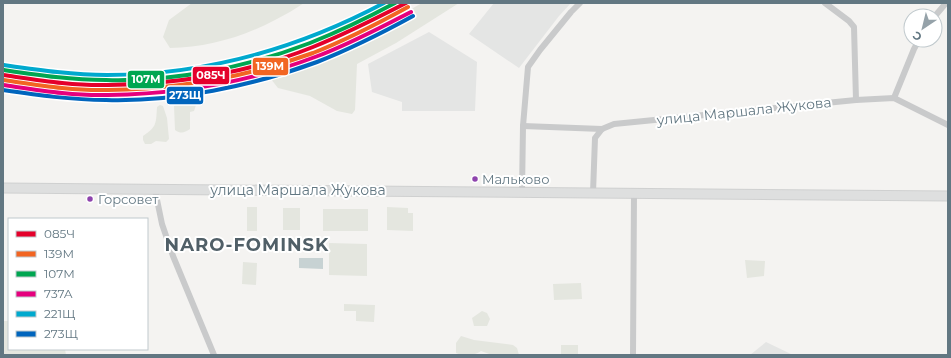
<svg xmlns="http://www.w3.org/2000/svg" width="951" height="358" viewBox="0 0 951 358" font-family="Montserrat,sans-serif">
<rect width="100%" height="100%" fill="#f4f3f1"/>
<!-- built -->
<g fill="#e4e5e4">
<path d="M494 3H571L559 16 519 68 469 34Z"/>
<path d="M429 32 477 62 475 111H402V102L372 92 368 64Z"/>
<path d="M766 342 793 355H750Z"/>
</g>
<!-- green -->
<g fill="#e4e6df">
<path d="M192 3H304C295 9 285 15 275 20 243 37 206 48 170 48L163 37 169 20Z"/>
<path d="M422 3H459L396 43 357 64 355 110 352 114 337 111 310 96 278 88 267 74 344 47Z"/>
<path d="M183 99 193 100 196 105 194 111 190 112V129C184 133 181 134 175 130L174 106Z"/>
<path d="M160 105 163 106 167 118 169 139 166 142 156 141 151 144H145L143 140V136C157 127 156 123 157 107Z"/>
<rect x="247" y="207" width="10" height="24"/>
<path d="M387 207 408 208V213H413V231L387 230Z"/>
<rect x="283" y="208" width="17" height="22"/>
<rect x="323" y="209" width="45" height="22"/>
<path d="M329 243 367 244V276L329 275Z"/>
<path d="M745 260 765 261 764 276 747 278Z"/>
<path d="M243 262 257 263 256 285 242 284Z"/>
<path d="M581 283 582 299 554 300 553 284Z"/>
<path d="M344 304 375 305 374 322 356 321V311H344Z"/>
<path d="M482 311 487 313 490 319 487 326H474L472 318Z"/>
<path d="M3 321H9V349H65L66 355H3Z"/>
<path d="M461 336 474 340 513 345 517 348 519 355H492L481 351C474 356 464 357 456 353V343Z"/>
<rect x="561" y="345" width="17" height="10"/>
</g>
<!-- water -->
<path fill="#c7d2d3" d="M299 258H323V269L299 268Z"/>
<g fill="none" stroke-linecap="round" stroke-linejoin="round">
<defs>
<path id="secondary" d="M3 188 948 196"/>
</defs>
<!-- secondary casing -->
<use href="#secondary" stroke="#cfd0d0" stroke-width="11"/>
<!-- minor -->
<g stroke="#c9cacb" stroke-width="6">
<path d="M825 3 849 21 854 27 856 100"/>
<path d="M935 16 946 3"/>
<path d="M894 98 914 49 919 40"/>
<path d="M523 126 602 129"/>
<path d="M155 190 162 224 173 256 214 355"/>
<path d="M522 192 523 126 528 67 540 50 571 12 580 3"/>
<path d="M593 193 595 138 602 129 614 124 856 100 894 98 948 125"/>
<path d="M633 355 634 194"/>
</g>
<!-- secondary -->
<use href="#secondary" stroke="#dedfdf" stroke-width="9"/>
<defs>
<path id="rail-1" d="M3 75C38 80 73 86 108 85 177 84 249 73 313 47 345 34 375 19 406 3"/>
<path id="rail-2" d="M3 80C38 85 73 91 108 90 178 89 247 77 313 53 346 40 377 24 408 7"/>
<path id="rail-3" d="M4 70C38 75 71 80 106 80 173 82 248 67 310 43 340 31 367 18 395 3"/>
<path id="rail-4" d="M3 85C38 90 73 96 108 95 178 94 249 82 315 57 348 45 379 28 411 12"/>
<path id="rail-5" d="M4 65C39 70 73 75 107 75 205 75 299 48 384 3"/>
<path id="rail-6" d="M3 90C37 95 71 100 106 100 175 102 252 86 317 62 350 49 382 33 413 16"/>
</defs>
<!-- rail-1 casing -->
<use href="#rail-1" stroke="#fff" stroke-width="7"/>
<!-- rail-2 casing -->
<use href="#rail-2" stroke="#fff" stroke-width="7"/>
<!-- rail-3 casing -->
<use href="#rail-3" stroke="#fff" stroke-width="7"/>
<!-- rail-4 casing -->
<use href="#rail-4" stroke="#fff" stroke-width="7"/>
<!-- rail-5 casing -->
<use href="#rail-5" stroke="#fff" stroke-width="7"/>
<!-- rail-6 casing -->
<use href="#rail-6" stroke="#fff" stroke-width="7"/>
<!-- rail-1 -->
<use href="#rail-1" stroke="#e4002b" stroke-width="4"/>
<!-- rail-2 -->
<use href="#rail-2" stroke="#f26522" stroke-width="4"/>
<!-- rail-3 -->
<use href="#rail-3" stroke="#00a651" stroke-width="4"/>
<!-- rail-4 -->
<use href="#rail-4" stroke="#e5007d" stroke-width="4"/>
<!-- rail-5 -->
<use href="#rail-5" stroke="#00a9ce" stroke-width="4"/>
<!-- rail-6 -->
<use href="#rail-6" stroke="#0065bd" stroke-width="4"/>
</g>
<!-- markers -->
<g fill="#8e44ad" stroke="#fff" stroke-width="1.5">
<circle cx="475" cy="179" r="3.5"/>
<circle cx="90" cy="199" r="3.5"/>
</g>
<g text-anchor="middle" stroke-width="4" stroke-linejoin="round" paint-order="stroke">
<!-- bus labels -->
<g font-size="13" fill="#627782" stroke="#fff" text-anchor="start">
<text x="482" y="184">Мальково</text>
<text x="98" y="204">Горсовет</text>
</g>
<!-- street labels -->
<g font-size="14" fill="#627782" stroke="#fff">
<text transform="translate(744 111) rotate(-6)" y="5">улица Маршала Жукова</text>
<text x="298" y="195">улица Маршала Жукова</text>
</g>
<!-- district labels -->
<g font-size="18" font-weight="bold" letter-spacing="1" fill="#505f67" stroke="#fff">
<text x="247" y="251">NARO-FOMINSK</text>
</g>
</g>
<g stroke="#fff" stroke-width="1.5">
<rect x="252" y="57" width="37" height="19" rx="4" fill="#f26522"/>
<rect x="192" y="66" width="38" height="19" rx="4" fill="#e4002b"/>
<rect x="127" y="70" width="38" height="19" rx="4" fill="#00a651"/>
<rect x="166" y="86" width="38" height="19" rx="4" fill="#0065bd"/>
</g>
<g font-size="11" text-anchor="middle" font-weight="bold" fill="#fff">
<text x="270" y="70">139М</text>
<text x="211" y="79">085Ч</text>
<text x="146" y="83">107М</text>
<text x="185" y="99">273Щ</text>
</g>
<!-- border -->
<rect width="951" height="358" fill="none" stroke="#627782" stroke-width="8"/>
<!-- legend -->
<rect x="8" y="218" width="140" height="132" fill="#ffffff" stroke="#c0c9cd"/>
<rect x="16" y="231" width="20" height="6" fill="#e4002b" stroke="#c0c9cd"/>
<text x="44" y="238" font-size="12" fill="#627782">085Ч</text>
<rect x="16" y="251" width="20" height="6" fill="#f26522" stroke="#c0c9cd"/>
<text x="44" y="258" font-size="12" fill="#627782">139М</text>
<rect x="16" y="271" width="20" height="6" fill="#00a651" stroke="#c0c9cd"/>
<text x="44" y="278" font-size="12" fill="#627782">107М</text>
<rect x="16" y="291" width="20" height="6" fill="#e5007d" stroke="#c0c9cd"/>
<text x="44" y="298" font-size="12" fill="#627782">737А</text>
<rect x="16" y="311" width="20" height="6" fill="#00a9ce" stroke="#c0c9cd"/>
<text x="44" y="318" font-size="12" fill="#627782">221Щ</text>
<rect x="16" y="331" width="20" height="6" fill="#0065bd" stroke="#c0c9cd"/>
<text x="44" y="338" font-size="12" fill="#627782">273Щ</text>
<!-- north arrow -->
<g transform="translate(923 28) rotate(215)"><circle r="19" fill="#ffffff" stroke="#c0c9cd"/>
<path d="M0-3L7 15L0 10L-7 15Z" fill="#95a2a9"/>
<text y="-6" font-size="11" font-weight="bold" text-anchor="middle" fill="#627782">С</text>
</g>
</svg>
